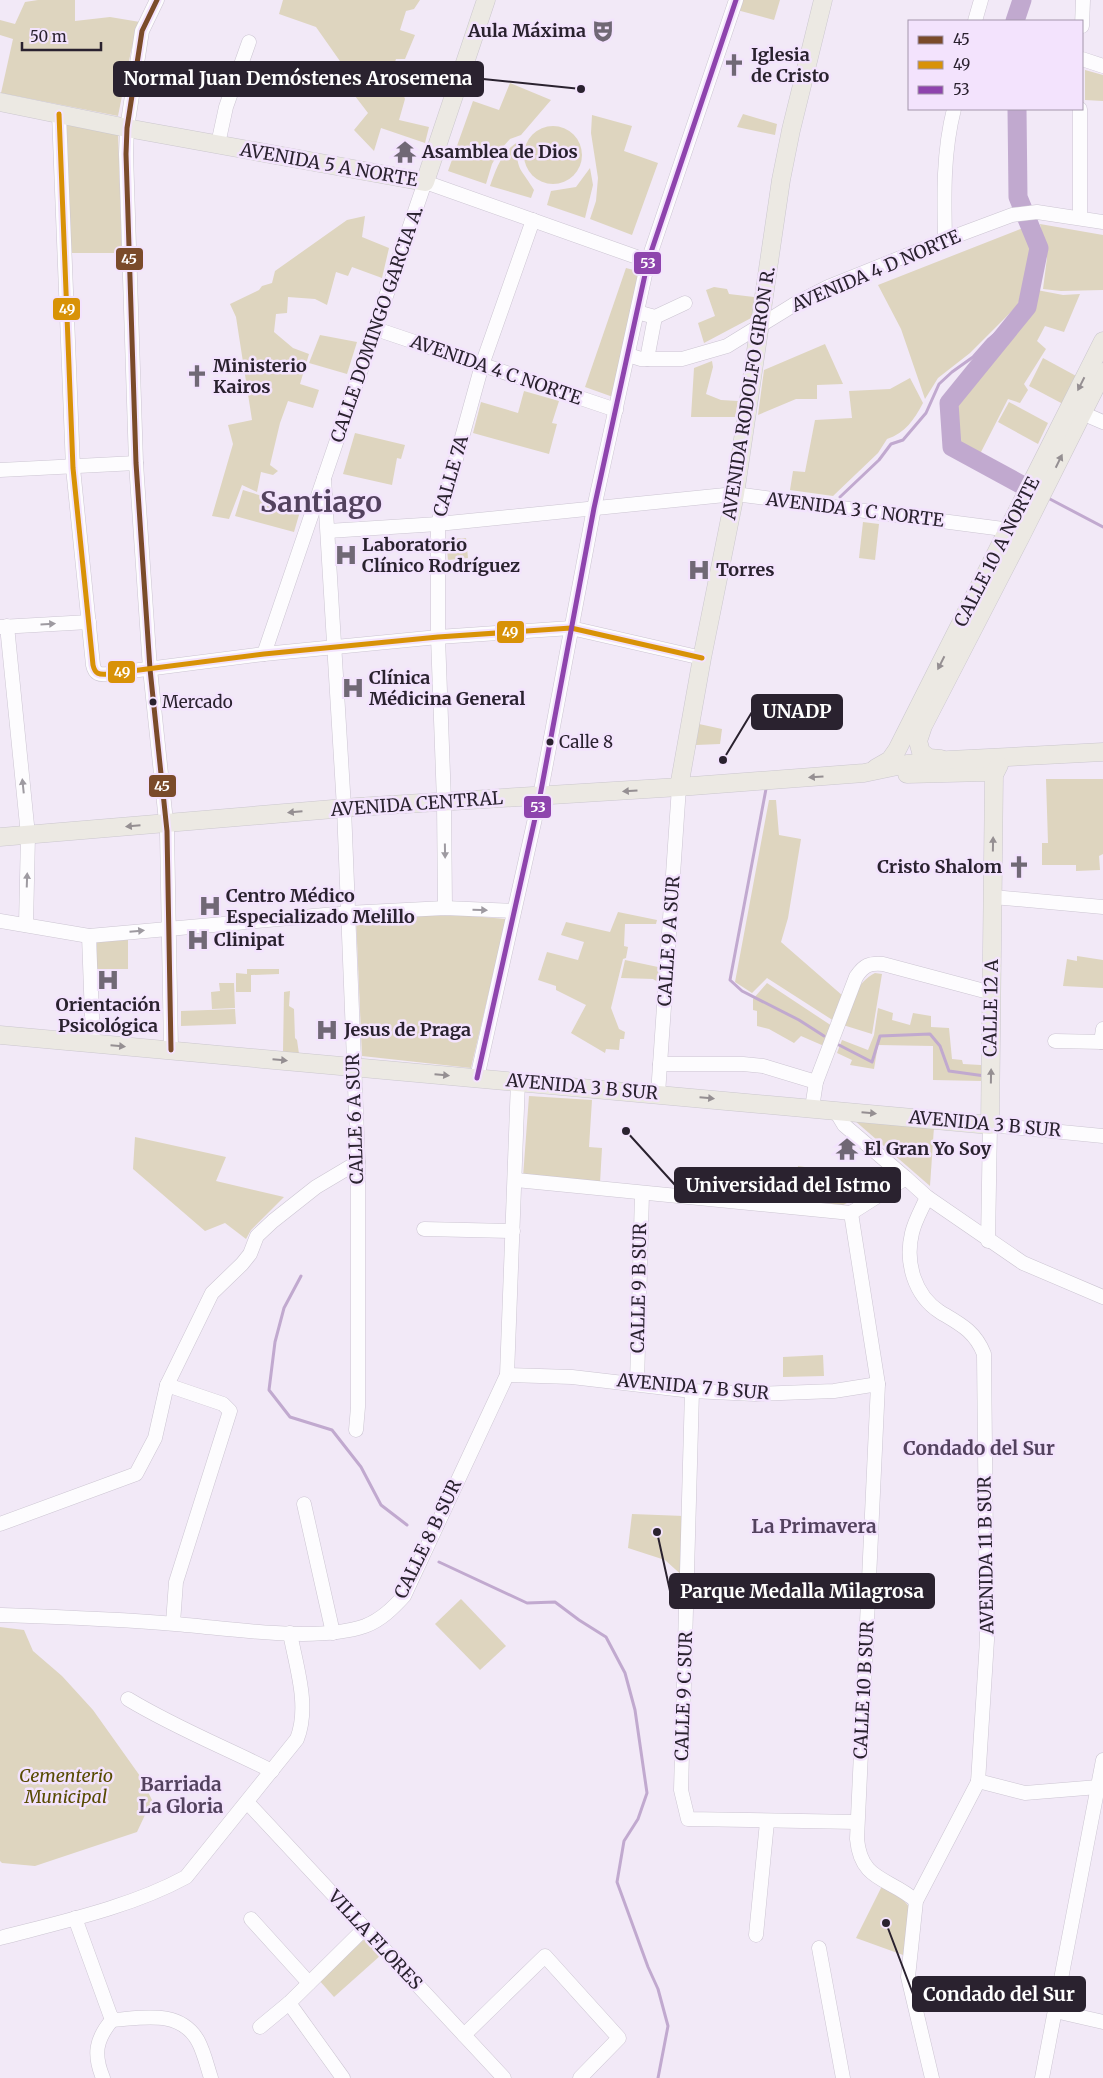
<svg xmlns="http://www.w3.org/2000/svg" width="1103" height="2078" viewBox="0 0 1103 2078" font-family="Merriweather,serif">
<rect width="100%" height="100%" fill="#f2e9f7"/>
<!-- green -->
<g fill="#ded5bf">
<path d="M38 0H75V21L110 17 140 22 131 51 118 116 1 93 13 39 0 35V20L15 24 25 2Z"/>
<path d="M283 0H420L414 9 406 11 400 30 415 35 405 59H396L388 84 400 85 405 99 399 120 429 127 425 143 381 128 374 151 354 130 368 113 355 96 361 91 316 27 279 14Z"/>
<path d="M741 0H780L774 20 737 10Z"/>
<path d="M1085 70 1103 75V101L1085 100Z"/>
<path d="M510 83 551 100 521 135 510 139 500 150 492 164 486 184 448 171 473 101 499 110Z"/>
<path d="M743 114 777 124 775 135 737 127Z"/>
<path d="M592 115 632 126 624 151 658 163 632 235 590 219 596 201 598 178 591 133Z"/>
<path d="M62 121 118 131 122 253H68Z"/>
<circle cx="553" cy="155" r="29"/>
<path d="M518 142C515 170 521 168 534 190L531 198 490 186C496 169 502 151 518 142Z"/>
<path d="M590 168 593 185 585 218 547 205 551 191 576 187Z"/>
<path d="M365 216 362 237 389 248 382 278 352 267 348 276 336 272 327 305 315 299 288 297 287 313 276 314 274 332 293 348 309 354 300 384 319 390 313 408 288 401 280 423 270 465 278 471 273 475 261 472 257 492 242 485 229 519 212 516 233 444 228 425 252 420 236 317 230 304 259 290 262 286 272 283 275 271 347 220Z"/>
<path d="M1040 224 1103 235V290L1061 291 1043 289 1047 258Z"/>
<path d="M1023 228 1031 250 1018 305 970 353 938 378 925 399 901 329 878 285Z"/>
<path d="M626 268 641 272 613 397 585 387Z"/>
<path d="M714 287 727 289 729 294 754 297 753 317 704 343 698 323 715 316 706 290Z"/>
<path d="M1037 290 1063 295 1080 294 1064 332 1045 326 1037 341 1046 349 1024 384 1028 390 1020 403 1008 399 980 454 959 442 955 404 1032 308Z"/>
<path d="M320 335 357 342 347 374 309 363Z"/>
<path d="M825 344 843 384 817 385V399H796L758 415 764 370Z"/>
<path d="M1043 358 1078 377 1063 404 1029 386Z"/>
<path d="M712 361 713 367 706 394 721 400 738 401 735 417H691L694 368Z"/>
<path d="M910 378 923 403C914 420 905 433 887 439L878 453 833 496 790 490 793 471 805 472 815 420 852 418 849 391 890 389Z"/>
<path d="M524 391 559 401 552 423 557 424 549 454 473 433 481 402 518 413Z"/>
<path d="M1009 402 1048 423 1038 444 998 422Z"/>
<path d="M355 433 405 445 401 459 397 458 392 485 343 474Z"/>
<path d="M243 490 301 508 294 532 235 516Z"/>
<path d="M863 522 879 524 875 560 859 558Z"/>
<path d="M466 538 468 558 448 560 446 539Z"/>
<path d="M699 724 722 729 720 744 696 745Z"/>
<path d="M1046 779H1103V854L1099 856 1100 870 1076 871V865H1042V843H1048Z"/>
<path d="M769 800H776L779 835 801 839 788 918 781 942 843 996 834 1021 767 978 752 993 735 982Z"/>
<path d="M618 912 657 920 656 924H625L624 946 628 947 626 958 623 959 611 1008 619 1029 625 1032 624 1039H620L619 1050 606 1049 605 1053 571 1033 586 1005 556 990V986L538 980 547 952 578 960 584 942 561 935 566 922 610 932Z"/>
<path d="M446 914 506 919 471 1068 362 1056 356 918Z"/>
<path d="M128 940V969H97V941Z"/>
<path d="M1077 956 1103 960V988L1063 986 1067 959 1077 961Z"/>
<path d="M625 960 658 967V982L653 979 621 978Z"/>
<path d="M247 969H279V974L251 975V992H236V973L247 974Z"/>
<path d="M875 973 882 974 872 1034 843 1025C850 1006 855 983 875 973Z"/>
<path d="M219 983H234L235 1008 212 1009 211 992 220 991Z"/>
<path d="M767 983 832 1026 824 1046 801 1036 794 1043 769 1029 757 1026V1011L753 1010V999Z"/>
<path d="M290 991 289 1006 294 1009 295 1038 297 1040 299 1054 283 1052 284 992Z"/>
<path d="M878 1008 893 1013 892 1020 910 1025 913 1013 931 1016V1027L949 1028 952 1059 962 1060 963 1064 981 1065 982 1081 933 1080V1046L878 1045 874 1069 850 1065 852 1060 837 1053 842 1040 868 1050 874 1035Z"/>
<path d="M235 1009 236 1024 181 1026V1011Z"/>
<path d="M529 1096 592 1100 589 1147 602 1148 600 1183 523 1177Z"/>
<path d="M854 1120 934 1127 930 1186Z"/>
<path d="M135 1137 226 1157 216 1181 284 1197 251 1230 246 1239 225 1223 205 1231 133 1169Z"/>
<path d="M798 1166 892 1180 843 1205 794 1200Z"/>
<path d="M823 1355 824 1376 783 1377V1357Z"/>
<path d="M632 1514 684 1516 685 1578 665 1560 628 1548Z"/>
<path d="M461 1599 506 1646 480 1670 435 1624Z"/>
<path d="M0 1627 24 1630 33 1651 62 1676 93 1710 140 1776 152 1800 137 1832 35 1866 2 1863 0 1861Z"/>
<path d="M882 1886 901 1897 910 1908 903 1955 856 1938Z"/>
<path d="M366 1938 381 1955 334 1997 319 1980Z"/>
</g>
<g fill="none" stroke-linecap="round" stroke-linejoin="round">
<!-- stream -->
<g stroke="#c1a9cf" stroke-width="3">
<path d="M840 497 879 460 891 444 903 440 926 413 939 384 952 372 973 357 988 340 1027 307"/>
<path d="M1048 498 1103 527"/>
<path d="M766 789 730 980 742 991 799 1020 824 1036"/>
<path d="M839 1045 872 1062 880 1036 930 1034 940 1046 949 1071 985 1076"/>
<path d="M301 1276 284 1308 275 1342 269 1390 290 1417 332 1430 361 1467 381 1505 407 1525"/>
<path d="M439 1562 527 1603 555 1602 579 1620 606 1637 625 1673 635 1710 647 1793 638 1819 624 1841 617 1882 648 1967 658 1989 668 2026 658 2078"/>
</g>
<!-- river -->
<g stroke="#c1a9cf" stroke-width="19">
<path d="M1015 21 1022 0"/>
<path d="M1017 109 1018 197 1039 248 1027 307 949 403 952 447 1020 484"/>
</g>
<defs>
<g id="minor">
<path d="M157 0 142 31 127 128 126 154 136 463 150 669 167 831 171 1050"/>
<path d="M975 21 981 0"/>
<path d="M1082 26 1083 0"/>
<path d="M1082 59 1103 66"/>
<path d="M59 114 73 468 93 665C95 674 99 675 108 674L264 654 438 637 571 628 702 658"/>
<path d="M218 144 226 107 249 42"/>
<path d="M1080 218V109"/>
<path d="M945 240C944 195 943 152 954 109"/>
<path d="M637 312 655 317 685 303"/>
<path d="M376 329 616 410"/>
<path d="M628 355 641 359H682L727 346 795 304 828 287 945 240 1012 215 1037 212 1103 222"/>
<path d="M647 359 655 317"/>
<path d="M1075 410 1103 422"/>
<path d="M0 470 136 463"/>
<path d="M324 478 344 808 358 1162V1407L356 1430"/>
<path d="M328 531 438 524 735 494 1003 529 1017 534"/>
<path d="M7 626 28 835 26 925"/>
<path d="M0 627 89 622"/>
<path d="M264 654 425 182 648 261"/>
<path d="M993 897 1103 907"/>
<path d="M445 908 444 802 438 637V524L482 365 533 220"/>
<path d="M0 921 89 936 347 913 445 908 514 911"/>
<path d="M89 936 93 1044"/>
<path d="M1055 1041 1103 1042"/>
<path d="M1101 1042 1103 1029"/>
<path d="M660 1064H743L763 1066 816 1082"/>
<path d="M477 1078 540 796 594 508 648 261 736 0"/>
<path d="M658 1094 679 787"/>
<path d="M812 1108 816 1082 856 977C864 965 869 963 883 964L992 993"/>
<path d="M835 1110 844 1125 906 1178"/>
<path d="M516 1180 851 1213 906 1178 927 1197 1023 1263 1103 1297"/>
<path d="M927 1197C922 1209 915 1220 912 1233 905 1262 914 1295 940 1312 960 1324 975 1331 984 1354L987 1640 978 1782 916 1901 908 1977 932 2078"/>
<path d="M851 1213 878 1384 857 1839C861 1882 889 1877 916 1901"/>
<path d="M424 1229 513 1231"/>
<path d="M988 1241 990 1125 1103 1136"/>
<path d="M507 1375 572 1377 692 1391 755 1394 834 1391 878 1384"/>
<path d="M637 1384 642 1193"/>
<path d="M167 1385 223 1404 230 1411 176 1582 173 1623"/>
<path d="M692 1391 681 1790 688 1819 857 1822"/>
<path d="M304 1504 333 1633"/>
<path d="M0 1524 136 1474 155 1438 167 1385 212 1293 242 1264 250 1254 257 1236 273 1221 316 1187 358 1162"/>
<path d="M0 1615C58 1617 117 1619 175 1624 228 1628 316 1643 365 1626 381 1620 393 1608 404 1596L507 1375 518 1081"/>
<path d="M128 1699C174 1727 224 1747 272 1771"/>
<path d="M978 1781 1025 1793 1098 1787"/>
<path d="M247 1802 504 2078"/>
<path d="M75 1918 112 2020C143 2018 180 2009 198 2041 204 2052 207 2066 211 2078"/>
<path d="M251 1919 309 1983"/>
<path d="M756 1935 767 1822"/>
<path d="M0 1938C61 1922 131 1907 186 1877L297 1739C310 1706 296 1666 290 1633"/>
<path d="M819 1948 843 2078"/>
<path d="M1055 2011 1103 2022"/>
<path d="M260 2027 289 2003"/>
<path d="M464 2035 545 1956 619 2038 580 2078"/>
<path d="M103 2078C93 2054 96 2039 112 2020"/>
<path d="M343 2078 289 2003 364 1929"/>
<path d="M1042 2078 1103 1760"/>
</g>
<g id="major">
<path d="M0 102 127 128 425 182 486 0"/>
<path d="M941 759 929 758 921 752 918 741 923 726 1021 536 1103 372"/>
<path d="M876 768 890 760 897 750 1103 341"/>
<path d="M907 774 986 772 994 775"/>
<path d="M679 787 702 658 735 494 781 180 791 130 823 0"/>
<path d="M0 837 357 807 679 787 864 773 907 764 949 760 1103 752"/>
<path d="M0 1035 990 1125 994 775 999 765"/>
</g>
</defs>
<!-- minor casing -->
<use href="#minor" stroke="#ccc5d2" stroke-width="15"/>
<!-- major casing -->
<use href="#major" stroke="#cbc7ce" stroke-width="19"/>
<!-- minor -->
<use href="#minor" stroke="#fdfcfe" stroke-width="14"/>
<!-- major -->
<use href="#major" stroke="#ece9e3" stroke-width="18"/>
<defs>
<path id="bus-1" d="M157 0 142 31 127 128 126 154 136 463 150 669 167 831 171 1050"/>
<path id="bus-2" d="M59 114 73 468 93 665C95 674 99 675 108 674L264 654 438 637 571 628 702 658"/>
<path id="bus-3" d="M477 1078 540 796 594 508 648 261 736 0"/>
</defs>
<!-- bus-1 casing -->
<use href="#bus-1" stroke="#f3e3fd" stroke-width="9"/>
<!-- bus-2 casing -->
<use href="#bus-2" stroke="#f3e3fd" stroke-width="9"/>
<!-- bus-3 casing -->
<use href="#bus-3" stroke="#f3e3fd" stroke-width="9"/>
<!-- bus-1 -->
<use href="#bus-1" stroke="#7a4b2a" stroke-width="5"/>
<!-- bus-2 -->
<use href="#bus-2" stroke="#d89207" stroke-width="5"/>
<!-- bus-3 -->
<use href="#bus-3" stroke="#8e44ad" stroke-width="5"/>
</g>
<!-- one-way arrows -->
<defs><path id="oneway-solid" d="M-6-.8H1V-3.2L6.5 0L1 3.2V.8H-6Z" transform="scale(1.25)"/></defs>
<g fill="#958f92">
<use href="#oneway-solid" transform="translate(1081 384) rotate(117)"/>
<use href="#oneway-solid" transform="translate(1059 461) rotate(-64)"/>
<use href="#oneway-solid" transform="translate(941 663) rotate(117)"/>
<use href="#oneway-solid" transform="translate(816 777) rotate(176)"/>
<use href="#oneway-solid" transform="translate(630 791) rotate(176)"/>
<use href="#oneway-solid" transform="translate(295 812) rotate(175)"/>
<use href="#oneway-solid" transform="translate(133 826) rotate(175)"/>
<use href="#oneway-solid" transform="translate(993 844) rotate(-89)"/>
<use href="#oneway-solid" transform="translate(118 1046) rotate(5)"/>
<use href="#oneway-solid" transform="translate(280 1060) rotate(5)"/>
<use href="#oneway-solid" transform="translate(442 1075) rotate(5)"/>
<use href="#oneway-solid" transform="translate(991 1076) rotate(-89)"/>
<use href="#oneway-solid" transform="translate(707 1098) rotate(5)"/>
<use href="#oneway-solid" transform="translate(869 1113) rotate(5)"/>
</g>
<g fill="#9e9aa1">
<use href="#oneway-solid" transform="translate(48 624) rotate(-3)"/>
<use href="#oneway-solid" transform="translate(23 786) rotate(-96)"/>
<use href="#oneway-solid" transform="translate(445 851) rotate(89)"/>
<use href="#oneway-solid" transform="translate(27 880) rotate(-88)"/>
<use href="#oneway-solid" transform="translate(480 910) rotate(2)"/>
<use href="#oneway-solid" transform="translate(137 931) rotate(-5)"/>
</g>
<!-- icons -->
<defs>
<symbol id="theatre-bare" viewBox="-9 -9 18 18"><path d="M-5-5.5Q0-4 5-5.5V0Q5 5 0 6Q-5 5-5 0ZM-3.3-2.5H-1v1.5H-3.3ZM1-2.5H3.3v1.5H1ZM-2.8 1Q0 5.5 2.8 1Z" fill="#706875" stroke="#f3e3fd" stroke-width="2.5" paint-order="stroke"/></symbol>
<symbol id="church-bare" viewBox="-9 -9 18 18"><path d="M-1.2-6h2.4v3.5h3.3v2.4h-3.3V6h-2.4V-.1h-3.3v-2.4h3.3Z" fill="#706875" stroke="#f3e3fd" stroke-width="2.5" paint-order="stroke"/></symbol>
<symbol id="temple-bare" viewBox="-9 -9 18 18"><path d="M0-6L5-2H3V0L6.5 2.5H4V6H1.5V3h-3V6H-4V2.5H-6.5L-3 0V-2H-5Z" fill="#706875" stroke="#f3e3fd" stroke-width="2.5" paint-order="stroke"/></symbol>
<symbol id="hospital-bare" viewBox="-9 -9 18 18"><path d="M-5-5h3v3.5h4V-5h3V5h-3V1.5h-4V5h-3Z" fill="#706875" stroke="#f3e3fd" stroke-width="2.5" paint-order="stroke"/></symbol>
</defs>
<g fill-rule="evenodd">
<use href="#theatre-bare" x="587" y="15" width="32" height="32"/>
<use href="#church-bare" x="718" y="49" width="32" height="32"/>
<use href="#temple-bare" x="389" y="136" width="32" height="32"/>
<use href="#church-bare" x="181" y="360" width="32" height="32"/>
<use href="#hospital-bare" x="330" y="539" width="32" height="32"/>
<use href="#hospital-bare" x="683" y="554" width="32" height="32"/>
<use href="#hospital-bare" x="337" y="672" width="32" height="32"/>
<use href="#church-bare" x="1003" y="851" width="32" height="32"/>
<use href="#hospital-bare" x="194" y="890" width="32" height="32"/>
<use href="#hospital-bare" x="182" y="924" width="32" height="32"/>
<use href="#hospital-bare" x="92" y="964" width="32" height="32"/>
<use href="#hospital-bare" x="311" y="1014" width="32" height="32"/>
<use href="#temple-bare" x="831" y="1133" width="32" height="32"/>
</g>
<!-- markers -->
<g fill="#2a222f" stroke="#f3e3fd" stroke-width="2">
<circle cx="153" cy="702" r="4.5"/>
<circle cx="550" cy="742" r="4.5"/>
</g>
<g text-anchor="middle" stroke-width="5" stroke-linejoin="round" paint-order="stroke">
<!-- bus labels -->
<g font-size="17" fill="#2a222f" stroke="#f3e3fd" text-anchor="start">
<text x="162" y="708">Mercado</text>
<text x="559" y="748">Calle 8</text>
</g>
<!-- poi labels -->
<g font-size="18" font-weight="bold" fill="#2a222f" stroke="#f3e3fd" text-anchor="start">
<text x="586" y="37" text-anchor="end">Aula Máxima</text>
<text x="751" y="61">Iglesia<tspan x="751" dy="21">de Cristo</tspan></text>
<text x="422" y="158">Asamblea de Dios</text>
<text x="213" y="372">Ministerio<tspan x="213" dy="21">Kairos</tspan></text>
<text x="362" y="551">Laboratorio<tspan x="362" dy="21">Clínico Rodríguez</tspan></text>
<text x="716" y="576">Torres</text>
<text x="369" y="684">Clínica<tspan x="369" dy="21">Médicina General</tspan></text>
<text x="1002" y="873" text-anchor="end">Cristo Shalom</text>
<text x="226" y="902">Centro Médico<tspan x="226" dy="21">Especializado Melillo</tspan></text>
<text x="214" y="946">Clinipat</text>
<text x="108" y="1011" text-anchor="middle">Orientación<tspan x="108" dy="21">Psicológica</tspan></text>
<text x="344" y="1036">Jesus de Praga</text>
<text x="864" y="1155">El Gran Yo Soy</text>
</g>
<!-- street labels -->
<g font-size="18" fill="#2a222f" stroke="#f3e3fd">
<text transform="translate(329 165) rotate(10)" y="6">AVENIDA 5 A NORTE</text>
<text transform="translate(876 271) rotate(-23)" y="6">AVENIDA 4 D NORTE</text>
<text transform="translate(377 324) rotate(-71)" y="6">CALLE DOMINGO GARCIA A.</text>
<text transform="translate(496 370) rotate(19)" y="6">AVENIDA 4 C NORTE</text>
<text transform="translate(749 393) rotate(-81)" y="6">AVENIDA RODOLFO GIRON R.</text>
<text transform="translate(451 476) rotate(-74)" y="6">CALLE 7A</text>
<text transform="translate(855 510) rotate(7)" y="6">AVENIDA 3 C NORTE</text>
<text transform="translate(997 552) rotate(-63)" y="6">CALLE 10 A NORTE</text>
<text transform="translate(417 804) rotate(-4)" y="6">AVENIDA CENTRAL</text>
<text transform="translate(669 941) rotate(-86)" y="6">CALLE 9 A SUR</text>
<text transform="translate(991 1008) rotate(-89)" y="6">CALLE 12 A</text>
<text transform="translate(582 1087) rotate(5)" y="6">AVENIDA 3 B SUR</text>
<text transform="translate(355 1119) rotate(-92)" y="6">CALLE 6 A SUR</text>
<text transform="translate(985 1124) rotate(5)" y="6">AVENIDA 3 B SUR</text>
<text transform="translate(639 1288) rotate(-89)" y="6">CALLE 9 B SUR</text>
<text transform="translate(693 1387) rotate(5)" y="6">AVENIDA 7 B SUR</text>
<text transform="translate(428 1539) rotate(-64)" y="6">CALLE 8 B SUR</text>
<text transform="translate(986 1555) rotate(-91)" y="6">AVENIDA 11 B SUR</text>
<text transform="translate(864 1690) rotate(-87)" y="6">CALLE 10 B SUR</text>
<text transform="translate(684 1696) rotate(-88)" y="6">CALLE 9 C SUR</text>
<text transform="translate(375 1940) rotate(47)" y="6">VILLA FLORES</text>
</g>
<!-- park labels -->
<g font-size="18" font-style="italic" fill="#574b01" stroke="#f3e3fd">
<text x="66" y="1782">Cementerio<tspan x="66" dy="21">Municipal</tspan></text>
</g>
<!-- neighbourhood labels -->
<g font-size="19" font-weight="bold" fill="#53425e" stroke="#f3e3fd">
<text x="979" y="1455">Condado del Sur</text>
<text x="814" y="1533">La Primavera</text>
<text x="181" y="1791">Barriada<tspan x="181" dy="22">La Gloria</tspan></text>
</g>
<!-- town labels -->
<g font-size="28" font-weight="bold" fill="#53425e" stroke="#f3e3fd">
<text x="321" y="512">Santiago</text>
</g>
</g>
<!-- callouts -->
<path fill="none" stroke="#2a222f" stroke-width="2" d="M581 89L483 79M723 760L752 712M626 1131L675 1185M657 1532L670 1591M886 1923L913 1994"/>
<g fill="#2a222f" stroke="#f3e3fd" stroke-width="2">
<circle cx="581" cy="89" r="5"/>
<circle cx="723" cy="760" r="5"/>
<circle cx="626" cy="1131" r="5"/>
<circle cx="657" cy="1532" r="5"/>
<circle cx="886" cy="1923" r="5"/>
</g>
<g fill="#2a222f" stroke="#2a222f" stroke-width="2">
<rect x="114" y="62" width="369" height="34" rx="5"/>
<rect x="752" y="695" width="90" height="34" rx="5"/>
<rect x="675" y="1168" width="225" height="34" rx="5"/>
<rect x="670" y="1574" width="264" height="34" rx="5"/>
<rect x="913" y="1977" width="172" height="34" rx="5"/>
</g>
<g font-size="19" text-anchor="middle" font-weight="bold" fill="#fff">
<text x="298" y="85">Normal Juan Demóstenes Arosemena</text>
<text x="797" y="718">UNADP</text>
<text x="788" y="1192">Universidad del Istmo</text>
<text x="802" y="1598">Parque Medalla Milagrosa</text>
<text x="999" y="2001">Condado del Sur</text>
</g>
<g stroke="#f3e3fd" stroke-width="2">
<rect x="115" y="247" width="29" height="24" rx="5" fill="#7a4b2a"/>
<rect x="633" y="251" width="29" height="24" rx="5" fill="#8e44ad"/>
<rect x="52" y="297" width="29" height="24" rx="5" fill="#d89207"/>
<rect x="496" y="620" width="29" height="24" rx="5" fill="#d89207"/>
<rect x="107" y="660" width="29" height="24" rx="5" fill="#d89207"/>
<rect x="148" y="774" width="29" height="24" rx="5" fill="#7a4b2a"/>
<rect x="523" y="795" width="29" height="24" rx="5" fill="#8e44ad"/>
</g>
<g font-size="14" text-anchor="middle" font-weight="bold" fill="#fff">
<text x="129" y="264">45</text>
<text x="648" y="268">53</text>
<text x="67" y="314">49</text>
<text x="510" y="637">49</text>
<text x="122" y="677">49</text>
<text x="162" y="791">45</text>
<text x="538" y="812">53</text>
</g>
<!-- legend -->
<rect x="908" y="20" width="175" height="90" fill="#f3e3fd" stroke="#a396ab"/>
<rect x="918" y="36" width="25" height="8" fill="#7a4b2a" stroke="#a396ab"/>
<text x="953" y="45" font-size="15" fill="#2a222f">45</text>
<rect x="918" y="61" width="25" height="8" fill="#d89207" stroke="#a396ab"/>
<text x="953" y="70" font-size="15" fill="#2a222f">49</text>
<rect x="918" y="86" width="25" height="8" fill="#8e44ad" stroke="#a396ab"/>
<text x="953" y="95" font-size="15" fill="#2a222f">53</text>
<!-- scale -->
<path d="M22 42v8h79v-8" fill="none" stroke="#2a222f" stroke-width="2.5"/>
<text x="30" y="42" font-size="15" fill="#2a222f" stroke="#f3e3fd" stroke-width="4" paint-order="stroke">50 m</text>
</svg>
